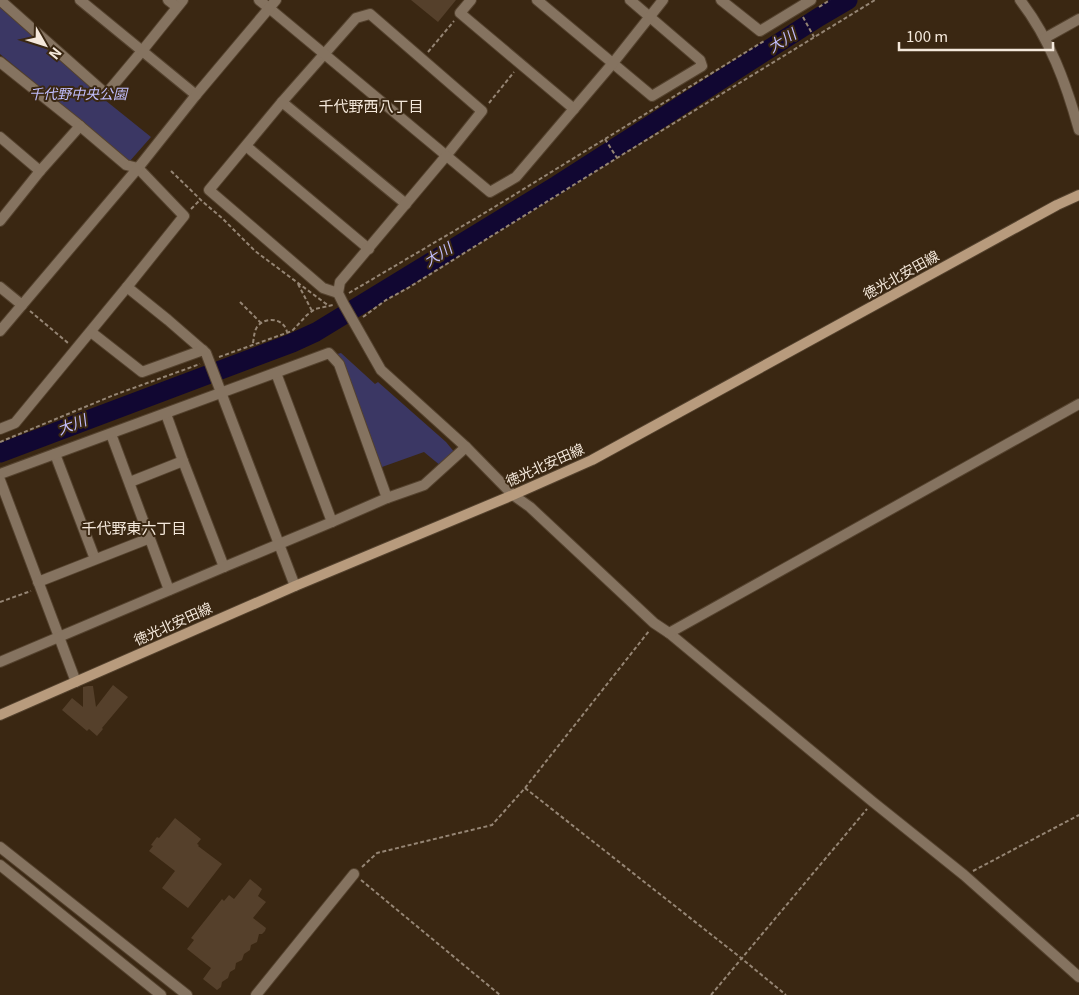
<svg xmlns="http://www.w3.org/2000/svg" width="1079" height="995" viewBox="0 0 1079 995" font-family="Georgia,'Noto Sans JP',serif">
<rect width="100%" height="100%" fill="#3a2712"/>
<!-- green -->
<g fill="#3b3764">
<path d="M0 5 100 96 151 137 129 162 114 148 0 54Z"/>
<path d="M341 353 375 384 378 382 446 442 455 453 441 466 424 452 382 467 337 354Z"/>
</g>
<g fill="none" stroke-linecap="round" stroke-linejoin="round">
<!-- river -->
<path stroke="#110732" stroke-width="19" d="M0 453 292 343 316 332 557 185 819 17 848 0"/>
</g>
<!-- building -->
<g fill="#55402b">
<path d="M411 0H456L438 22Z"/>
<path d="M113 685 128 697 102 728 103 729 97 736 89 729 87 731 62 710 72 698 83 707V687L88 686H93L96 707Z"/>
<path d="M175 818 201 839 197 844 199 845 198 846 222 864 188 908 162 888 175 871 149 851 153 846 151 845 157 837 159 838Z"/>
<path d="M250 879 262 889 258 896 266 902 253 918 266 928 265 931 262 934H259L257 942 251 945 250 950 244 954 242 960 236 963 235 969 230 972 228 978 222 982 221 987 217 990 203 979 211 968 187 949 194 940 191 938 222 899 224 901 229 895 234 899Z"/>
</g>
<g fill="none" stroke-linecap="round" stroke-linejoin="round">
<defs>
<g id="minor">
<path d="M0 0 106 94 142 51 183 0"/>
<path d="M80 0 196 95"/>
<path d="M168 0 177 7"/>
<path d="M259 0 269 8"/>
<path d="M471 0 460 13 574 109"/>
<path d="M537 0 652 96 702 66 700 60 630 0"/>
<path d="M721 0 760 31 811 0"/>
<path d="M1020 0C1050 39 1066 83 1079 130"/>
<path d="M1045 38 1079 19"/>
<path d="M0 62 80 126 126 165 138 168 184 216 127 287 15 423 0 429"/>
<path d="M282 102 406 204"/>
<path d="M0 137 40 171"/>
<path d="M246 146 369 249"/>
<path d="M0 221 40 171 80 126"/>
<path d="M0 287 22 305"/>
<path d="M127 287 168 320 206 353 295 586"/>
<path d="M338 293 323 288 209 190 282 102 356 18 370 14 482 111 446 156"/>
<path d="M91 332 142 372 203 350"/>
<path d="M276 373 332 522"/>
<path d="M166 414 183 461"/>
<path d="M111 434 169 590"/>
<path d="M55 454 95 559"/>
<path d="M0 474 329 353 339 364 387 498"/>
<path d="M0 480 76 682"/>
<path d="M130 482 183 461 224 567"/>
<path d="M513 495 530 507 654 623 669 633 873 802 964 875 1079 977"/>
<path d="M38 582 150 538"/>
<path d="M669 633 1079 404"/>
<path d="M0 662 224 567 332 522 387 498 424 485 466 447"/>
<path d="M256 995 354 874"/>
</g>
<g id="tertiary">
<path d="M269 8 490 192 516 177 613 63 663 0"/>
<path d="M446 156 340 282 338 293 343 303 381 370 466 447 513 495"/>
<path d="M0 331 138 168 196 95 276 0"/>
<path d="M0 847 187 995"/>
<path d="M0 865 161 995"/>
</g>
<path id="secondary" d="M0 715 295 586 513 495 592 460 1057 205 1079 195"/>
</defs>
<!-- minor casing -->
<use href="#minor" stroke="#54422e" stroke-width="12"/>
<!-- tertiary casing -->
<use href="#tertiary" stroke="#54422e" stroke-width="12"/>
<!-- secondary casing -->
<use href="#secondary" stroke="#54422e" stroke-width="12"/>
<!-- path -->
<g stroke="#958574" stroke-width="2" stroke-dasharray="4 2.5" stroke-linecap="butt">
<path d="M819 7 830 0"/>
<path d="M803 17 814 37"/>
<path d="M428 52 454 21"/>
<path d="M489 103 514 72"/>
<path d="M605 139 617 158"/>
<path d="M171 171 203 202 222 218 255 251 329 306"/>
<path d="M191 209 200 200"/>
<path d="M298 284 312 311"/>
<path d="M349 293 488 211 764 41"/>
<path d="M240 302 261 323"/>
<path d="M30 311 68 343"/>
<path d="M363 317 386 300 408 288 617 158 875 0"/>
<path d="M253 343C254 337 254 332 257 327 265 316 284 318 287 332"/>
<path d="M219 357 292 331 307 315 315 309 333 305"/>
<path d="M0 442 114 395 200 364"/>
<path d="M0 602 31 591"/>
<path d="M525 788 741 958 786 995"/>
<path d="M362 867 377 853 492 825 525 788 649 631"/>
<path d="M973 871 1079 815"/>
<path d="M361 880 500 995"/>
<path d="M711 995 867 809"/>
</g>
<!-- minor -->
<use href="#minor" stroke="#857360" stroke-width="10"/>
<!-- tertiary -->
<use href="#tertiary" stroke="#857360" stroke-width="10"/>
<!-- secondary -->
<use href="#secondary" stroke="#b89b7d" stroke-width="10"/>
</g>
<g text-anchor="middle" stroke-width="4" stroke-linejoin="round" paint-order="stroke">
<!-- park labels -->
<g font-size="14" font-style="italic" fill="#c1befc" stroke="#3a2712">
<text x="78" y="99">千代野中央公園</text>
</g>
<!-- street labels -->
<g font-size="14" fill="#f4e8db" stroke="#3a2712">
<text transform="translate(901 275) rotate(-29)" y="5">徳光北安田線</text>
<text transform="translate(545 465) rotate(-24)" y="5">徳光北安田線</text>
<text transform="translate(173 624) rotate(-24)" y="5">徳光北安田線</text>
</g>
<!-- water labels -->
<g font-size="15" font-style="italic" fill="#c1bdfc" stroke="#3a2712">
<text transform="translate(782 41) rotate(-32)" y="5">大川</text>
<text transform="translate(438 255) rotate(-32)" y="5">大川</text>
<text transform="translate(72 425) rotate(-21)" y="5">大川</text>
</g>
<!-- neighbourhood labels -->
<g font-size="15" fill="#f4e8db" stroke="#3a2712">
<text x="371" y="112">千代野西八丁目</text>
<text x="134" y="534">千代野東六丁目</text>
</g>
</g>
<!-- north arrow -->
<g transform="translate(45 45) rotate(129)" stroke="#3a2712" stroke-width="4" paint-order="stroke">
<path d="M0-4L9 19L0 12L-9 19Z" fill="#f4e8db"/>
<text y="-8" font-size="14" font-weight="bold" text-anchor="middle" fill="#f4e8db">N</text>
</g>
<!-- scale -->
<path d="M899 42v8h154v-8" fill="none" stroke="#f4e8db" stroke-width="2.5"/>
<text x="906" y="42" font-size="15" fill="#f4e8db" stroke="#3a2712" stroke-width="4" paint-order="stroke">100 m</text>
</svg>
